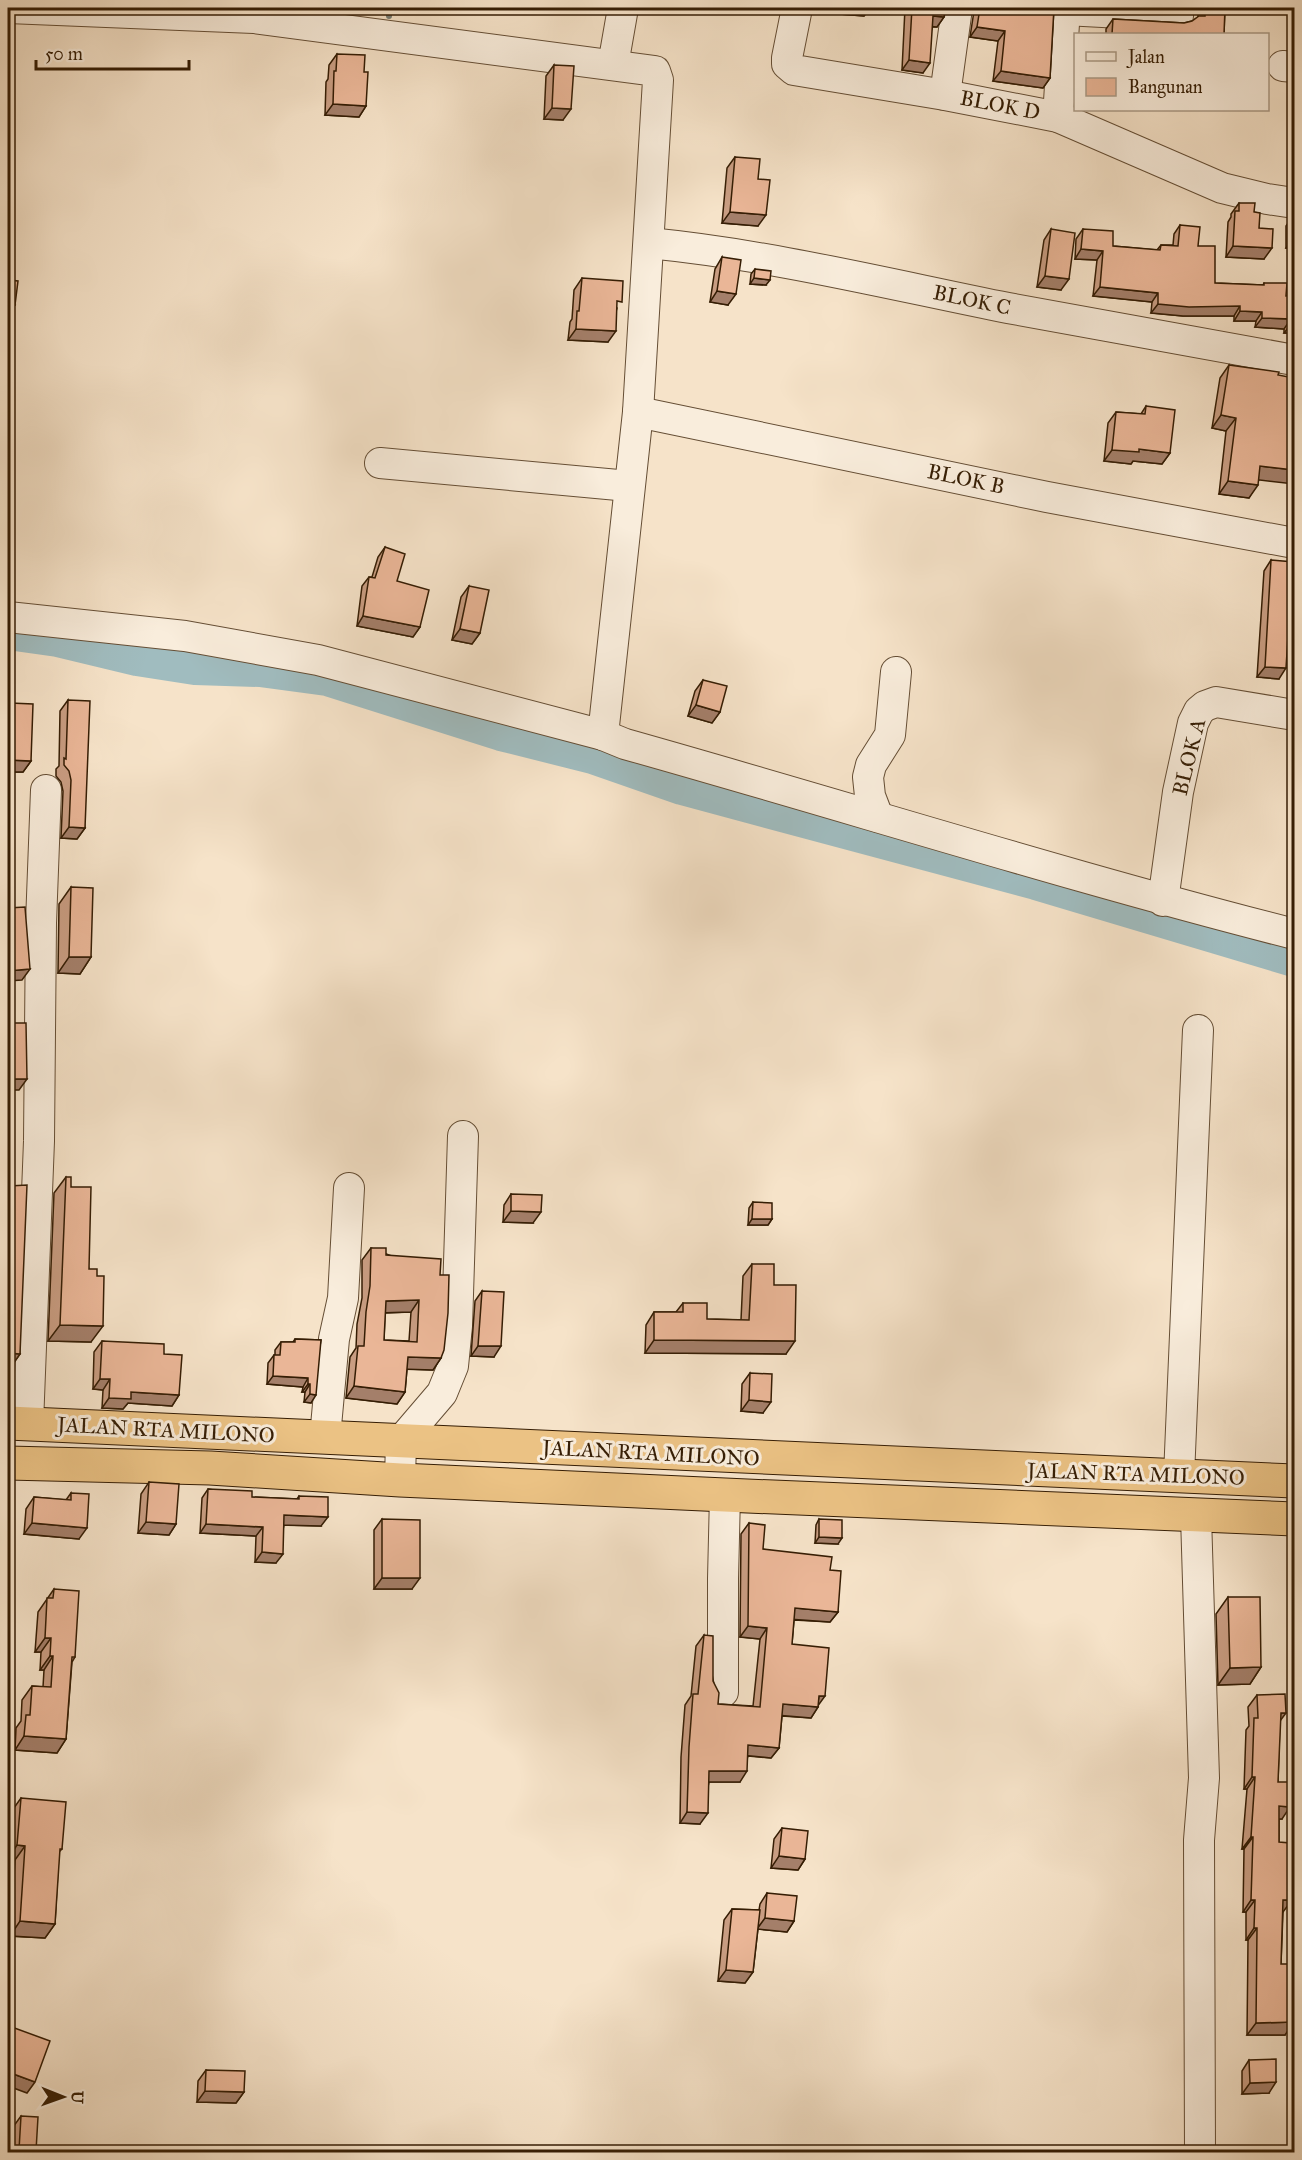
<svg xmlns="http://www.w3.org/2000/svg" width="1302" height="2160" viewBox="0 0 1302 2160" font-family="'IM FELL Great Primer',serif">
<rect width="100%" height="100%" fill="#f6e3c9"/>
<filter id="stains"><feTurbulence type="fractalNoise" baseFrequency=".00333" numOctaves="4"/><feColorMatrix values="0 0 0 0 .2 0 0 0 0 .09 0 0 0 0 .02 0 0 0 .5 -.17"/></filter>
<radialGradient id="worn" r=".72"><stop offset=".6" stop-color="#630" stop-opacity="0"/><stop offset="1" stop-color="#630" stop-opacity=".3"/></radialGradient>
<g fill="none" stroke-linecap="round" stroke-linejoin="round">
<!-- stream -->
<g stroke="#757c74" stroke-width="6">
<path d="M389 8V16"/>
<path d="M8 212V215"/>
</g>
<!-- river -->
<path stroke="#a0bcbf" stroke-width="38" d="M8 631 58 638 137 657 195 666 260 668 327 677 501 732 593 755 682 786 1036 881 1294 958"/>
<defs>
<g id="minor">
<path d="M8 8 254 18 655 71 658 80 638 412 603 735"/>
<path d="M797 8 787 58V64L794 70 945 95 1058 117 1222 188 1267 199 1294 203"/>
<path d="M1065 10 1178 16"/>
<path d="M613 65 623 8"/>
<path d="M1283 66 1294 67"/>
<path d="M945 95 957 8"/>
<path d="M1058 117 1065 8"/>
<path d="M649 243C771 255 888 284 1008 308 1103 326 1199 342 1294 360"/>
<path d="M638 412 1047 497 1294 543"/>
<path d="M380 463 629 486"/>
<path d="M8 617 185 636 318 660 603 735 625 744C849 807 1070 877 1294 934"/>
<path d="M878 817 870 796 868 777 871 765 890 735 896 672"/>
<path d="M1163 901 1178 792 1193 723 1199 711 1205 706 1216 702 1294 715"/>
<path d="M28 1424 39 1141 41 923 46 790"/>
<path d="M325 1437 334 1339 343 1298 349 1188"/>
<path d="M1179 1476 1198 1030"/>
<path d="M400 1480 401 1441 442 1393 453 1366 457 1326 463 1136"/>
<path d="M1196 1516 1204 1778 1199 1840 1200 2152"/>
<path d="M723 1692V1579L725 1495"/>
</g>
<g id="highway">
<path d="M8 1423 1294 1481"/>
<path d="M8 1463 210 1468 400 1480 725 1495 1294 1519"/>
</g>
</defs>
<!-- minor casing -->
<use href="#minor" stroke="#654e35" stroke-width="32"/>
<!-- highway casing -->
<use href="#highway" stroke="#351d04" stroke-width="35"/>
<!-- minor -->
<use href="#minor" stroke="#f9eddc" stroke-width="30"/>
<!-- highway -->
<use href="#highway" stroke="#ebc284" stroke-width="33"/>
</g>
<!-- wall -->
<g fill="#c99d82" stroke="#351d04" stroke-width="1.5" fill-rule="evenodd">
<path d="M840 8H870L864 16 840 14Z"/>
<path d="M905 8H946L944 17 937 27H932L923 73 902 70Z"/>
<path d="M977 8H1054L1050 78 1043 88 993 81 998 41 970 37 974 11Z"/>
<path d="M1198 8H1225L1224 34H1106V29L1113 19 1184 23 1192 21 1198 17Z"/>
<path d="M337 54 366 106 359 117 325 115 326 82 328 79 329 65Z"/>
<path d="M554 65 563 120 544 119 546 76Z"/>
<path d="M735 157 758 179V226L722 223 727 168Z"/>
<path d="M1239 203 1254 212 1259 228 1264 259 1226 257 1228 222 1231 217V214Z"/>
<path d="M1293 216H1294V248H1286V226Z"/>
<path d="M1180 225 1198 246 1215 283 1263 285 1264 283 1286 296 1294 333H1284V329L1255 327 1256 321H1234V316H1183L1151 313 1152 302 1093 296 1097 260 1075 259 1076 239 1083 229 1113 246 1157 250 1161 245H1173L1174 234Z"/>
<path d="M1051 229 1061 290 1037 287 1044 240Z"/>
<path d="M722 257 728 305 710 302 715 269Z"/>
<path d="M755 269 766 285 750 284 751 274Z"/>
<path d="M582 278 617 308 608 342 568 340 570 322 572 319 574 290Z"/>
<path d="M1229 365 1259 480 1249 498 1219 494 1226 431 1212 428 1220 378Z"/>
<path d="M1146 406 1170 453 1162 464 1133 461 1131 464 1104 461 1108 423 1116 412 1141 414Z"/>
<path d="M385 547 397 581 420 627 413 637 357 626 362 586 369 577H372L378 557Z"/>
<path d="M1271 560 1294 617H1290L1279 679 1257 677 1264 571Z"/>
<path d="M469 586 480 633 472 644 452 640 461 597Z"/>
<path d="M703 680 720 712 712 723 688 716 695 691Z"/>
<path d="M68 700 85 828 77 839 61 838 63 791 61 782 56 776V769L59 766 60 711Z"/>
<path d="M10 703 31 761 23 772H8V707Z"/>
<path d="M71 887 91 957 80 974 58 973 59 904Z"/>
<path d="M66 1177 71 1187 89 1269 91 1342 48 1341 54 1193Z"/>
<path d="M9 1186 20 1354 13 1364 8 1363V1188Z"/>
<path d="M511 1194 533 1223 503 1222 504 1205Z"/>
<path d="M753 1202 772 1219 768 1225H748L749 1208Z"/>
<path d="M371 1248 440 1275 441 1358 433 1370 407 1369 405 1392 397 1404 346 1398 350 1357 356 1348 357 1324 362 1298V1260ZM411 1312 409 1341 384 1340 385 1313Z"/>
<path d="M752 1264 774 1285 786 1354 645 1353 646 1325 654 1312H676L683 1303 707 1319 741 1320 743 1276Z"/>
<path d="M482 1291 494 1357 471 1356 475 1301Z"/>
<path d="M295 1339 321 1340 311 1403 304 1402 305 1392H302L303 1387 267 1384 268 1363 274 1355H275V1350L281 1342H293Z"/>
<path d="M102 1341 164 1354 179 1395 172 1406 128 1403 123 1409 102 1408 103 1390 93 1389 94 1352Z"/>
<path d="M750 1373 763 1413 741 1411 742 1384Z"/>
<path d="M149 1482 176 1524 169 1535 138 1533 141 1494Z"/>
<path d="M208 1489 252 1497 297 1499 299 1496 321 1526 284 1525 276 1563 255 1562 256 1536 200 1533 202 1498Z"/>
<path d="M71 1493 79 1539 24 1534 26 1509 34 1497 66 1500Z"/>
<path d="M382 1519 412 1589H374V1530Z"/>
<path d="M819 1519 838 1544 815 1543 816 1525Z"/>
<path d="M749 1523 763 1549 830 1570 838 1612 830 1622 794 1620 792 1644 818 1705V1707L811 1718 782 1716 779 1748 771 1758 748 1756 740 1782H709L700 1824 680 1823 681 1757 685 1705 691 1696 696 1646 704 1635 718 1704 753 1706 760 1639 740 1637 741 1534Z"/>
<path d="M54 1589 75 1657 72 1662 66 1739 57 1753 15 1750 16 1728 21 1721 22 1700 32 1686 43 1687 44 1670H40L41 1652H35L38 1612Z"/>
<path d="M1228 1597 1261 1667 1250 1684 1218 1685 1216 1614Z"/>
<path d="M1257 1695 1280 1721 1278 1782 1282 1819H1279V1842L1283 1912 1281 1964 1285 2035H1247L1248 1940H1246V1912H1243L1244 1849H1242L1247 1789H1244L1246 1730 1249 1726 1248 1707Z"/>
<path d="M21 1798 62 1849 59 1852 55 1924 45 1938 10 1936 15 1860 8 1859V1850L11 1812Z"/>
<path d="M782 1828 805 1859 798 1870 771 1868 774 1839Z"/>
<path d="M767 1893 794 1921 787 1932 758 1929 753 1972 745 1983 718 1981 724 1920 732 1909 759 1910 760 1904Z"/>
<path d="M1249 2060 1269 2093 1242 2094V2071Z"/>
<path d="M206 2070 244 2092 236 2103 197 2102 198 2081Z"/>
<path d="M21 2116 36 2151 44 2152H11L13 2127Z"/>
</g>
<!-- shaded-wall -->
<g fill="#a47f6a" stroke="#351d04" stroke-width="1.5">
<path d="M845 8H870L864 16 840 14Z"/>
<path d="M933 16 944 17 937 27 926 26Z"/>
<path d="M977 27 1005 31 998 41 970 37Z"/>
<path d="M909 60 930 63 923 73 902 70Z"/>
<path d="M1001 71 1050 78 1043 88 993 81Z"/>
<path d="M333 104 366 106 359 117 325 115Z"/>
<path d="M552 108 571 109 563 120 544 119Z"/>
<path d="M730 212 766 215 758 226 722 223Z"/>
<path d="M1292 239H1294V248H1286Z"/>
<path d="M1233 246 1272 248 1264 259 1226 257Z"/>
<path d="M1081 249 1103 251 1097 260 1075 259Z"/>
<path d="M1045 276 1069 279 1061 290 1037 287Z"/>
<path d="M754 278 770 280 766 285 750 284Z"/>
<path d="M1100 287 1158 293 1152 302 1093 296Z"/>
<path d="M717 291 736 294 728 305 710 302Z"/>
<path d="M8 304 15 305 8 316Z"/>
<path d="M1158 304 1240 306 1234 316H1183L1151 313Z"/>
<path d="M1240 311 1262 312 1256 321H1234Z"/>
<path d="M1262 318 1291 319 1284 329 1255 327Z"/>
<path d="M1291 324H1294V333H1284Z"/>
<path d="M576 329 616 331 608 342 568 340Z"/>
<path d="M1221 415 1236 418 1226 431 1212 428Z"/>
<path d="M1139 449 1170 453 1162 464 1133 461 1131 464 1104 461 1112 450Z"/>
<path d="M1260 466 1294 470V484L1251 479Z"/>
<path d="M1228 481 1258 485 1249 498 1219 494Z"/>
<path d="M1290 606H1294V617L1283 616Z"/>
<path d="M363 616 420 627 413 637 357 626Z"/>
<path d="M460 629 480 633 472 644 452 640Z"/>
<path d="M1265 667 1286 668 1279 679 1257 677Z"/>
<path d="M696 705 720 712 712 723 688 716Z"/>
<path d="M8 760 31 761 23 772H8Z"/>
<path d="M69 827 85 828 77 839 61 838Z"/>
<path d="M69 957H91L80 974 58 973Z"/>
<path d="M30 969 22 980 8 981V971Z"/>
<path d="M8 1079H27L19 1090H8Z"/>
<path d="M511 1211 541 1212 533 1223 503 1222Z"/>
<path d="M752 1219H772L768 1225H748Z"/>
<path d="M419 1300 411 1312 377 1313 386 1301Z"/>
<path d="M60 1325 103 1326 91 1342 48 1341Z"/>
<path d="M654 1340 795 1341 786 1354 645 1353Z"/>
<path d="M478 1346H501L494 1357 471 1356Z"/>
<path d="M8 1353 20 1354 13 1364 8 1363Z"/>
<path d="M408 1357 441 1358 433 1370 399 1369Z"/>
<path d="M273 1376 308 1378 303 1387 267 1384Z"/>
<path d="M100 1379H110L103 1390 93 1389Z"/>
<path d="M308 1384H310L305 1392H302Z"/>
<path d="M354 1386 405 1392 397 1404 346 1398Z"/>
<path d="M131 1392 179 1395 172 1406 128 1403 123 1409 102 1408 109 1398Z"/>
<path d="M310 1394 316 1395 311 1403 304 1402Z"/>
<path d="M749 1400 771 1402 763 1413 741 1411Z"/>
<path d="M284 1515 328 1517 321 1526 278 1525Z"/>
<path d="M146 1522 176 1524 169 1535 138 1533Z"/>
<path d="M32 1523 87 1528 79 1539 24 1534Z"/>
<path d="M206 1524 263 1527 256 1536 200 1533Z"/>
<path d="M819 1537 842 1538 838 1544 815 1543Z"/>
<path d="M262 1552 283 1554 276 1563 255 1562Z"/>
<path d="M382 1578H420L412 1589H374Z"/>
<path d="M795 1608 838 1612 830 1622 788 1619Z"/>
<path d="M748 1626 767 1628 760 1639 740 1637Z"/>
<path d="M45 1638H51L41 1652H35Z"/>
<path d="M50 1656H53L44 1670H40Z"/>
<path d="M1261 1667 1250 1684 1218 1685 1230 1668Z"/>
<path d="M819 1696H825L817 1707Z"/>
<path d="M783 1704 818 1707 811 1718 776 1715Z"/>
<path d="M1281 1713H1286L1277 1725Z"/>
<path d="M24 1736 66 1739 57 1753 15 1750Z"/>
<path d="M748 1745 779 1748 771 1758 741 1755Z"/>
<path d="M709 1771H747L740 1782H702Z"/>
<path d="M1252 1777H1255L1247 1789H1244Z"/>
<path d="M1279 1806 1290 1807 1282 1819H1271Z"/>
<path d="M687 1812 708 1813 700 1824 680 1823Z"/>
<path d="M1251 1837H1253L1244 1849H1242Z"/>
<path d="M17 1845 25 1846 15 1860 8 1859Z"/>
<path d="M779 1856 805 1859 798 1870 771 1868Z"/>
<path d="M1251 1900H1255L1246 1912H1243Z"/>
<path d="M1283 1900H1292L1283 1912H1275Z"/>
<path d="M765 1918 794 1921 787 1932 757 1929Z"/>
<path d="M20 1921 55 1924 45 1938 10 1936Z"/>
<path d="M1254 1928H1257L1248 1940H1246Z"/>
<path d="M726 1970 753 1972 745 1983 718 1981Z"/>
<path d="M1294 2022 1285 2035H1247L1256 2023Z"/>
<path d="M8 2072 35 2082 27 2093 8 2086Z"/>
<path d="M1276 2082 1269 2093 1242 2094 1250 2083Z"/>
<path d="M205 2091 244 2092 236 2103 197 2102Z"/>
</g>
<!-- building -->
<g fill="#eab697" stroke="#351d04" stroke-width="1.5" fill-rule="evenodd">
<path d="M912 8H946L944 17 933 16 930 63 909 60Z"/>
<path d="M980 8H1054L1050 78 1001 71 1005 31 977 27Z"/>
<path d="M1205 8H1225L1224 34H1112L1113 19 1184 23 1192 21 1199 16H1205Z"/>
<path d="M337 54 365 55 364 72H368L366 106 333 104 334 71H336Z"/>
<path d="M554 65 574 66 571 109 552 108Z"/>
<path d="M735 157 760 159 758 179 770 180 766 215 730 212Z"/>
<path d="M1239 203H1255L1254 212 1260 213 1259 228 1273 229 1272 248 1233 246 1235 211H1239Z"/>
<path d="M1293 216H1294V239H1292Z"/>
<path d="M1180 225 1200 227 1198 246H1215V283L1264 285V283H1287L1286 296 1294 295V324H1291V319L1262 318V312L1240 311V306L1189 307 1158 304V293L1100 287 1103 251 1081 249 1083 229 1113 231V246L1160 250 1161 245 1178 246Z"/>
<path d="M1051 229 1075 233 1069 279 1045 276Z"/>
<path d="M722 257 741 260 736 294 717 291Z"/>
<path d="M755 269 771 271 770 280 754 278Z"/>
<path d="M582 278 623 281 622 302 617 301 616 331 576 329 577 311H579Z"/>
<path d="M8 280 18 281 15 305 8 304Z"/>
<path d="M1229 365 1279 372 1278 375 1294 378V470L1260 466 1258 485 1228 481 1236 418 1221 415Z"/>
<path d="M1146 406 1175 410 1170 453 1139 449V452L1112 450 1116 412 1145 414Z"/>
<path d="M385 547 405 554 397 581 429 590 420 627 363 616 369 577 375 578Z"/>
<path d="M1271 560 1294 562V606H1290L1286 668 1265 667Z"/>
<path d="M469 586 489 590 480 633 460 629Z"/>
<path d="M703 680 727 686 720 712 696 705Z"/>
<path d="M68 700 90 701 85 828 69 827 71 780 69 771 64 765V758L66 759Z"/>
<path d="M10 703 33 704 31 761 8 760Z"/>
<path d="M71 887 93 888 91 957H69Z"/>
<path d="M25 907 30 969 8 971V908Z"/>
<path d="M8 1023H26L27 1079H8Z"/>
<path d="M66 1177H71V1187H91L89 1269H97V1276H104L103 1326 60 1325Z"/>
<path d="M27 1185 20 1354 8 1353V1237H11L9 1186Z"/>
<path d="M511 1194 542 1195 541 1212 511 1211Z"/>
<path d="M753 1202 772 1203V1219H752Z"/>
<path d="M371 1248H386V1255L441 1259 440 1275H449L448 1313 444 1350 441 1358 408 1357 405 1392 354 1386 358 1346H364L366 1312 370 1286ZM419 1300 417 1342 384 1340 386 1301Z"/>
<path d="M752 1264H774V1285H796L795 1341 654 1340V1312H683V1303H707V1319L749 1320Z"/>
<path d="M482 1291 504 1292 501 1346H478Z"/>
<path d="M295 1339 321 1340 316 1395 310 1394V1384H308V1378L273 1376 274 1355H280L281 1342H295Z"/>
<path d="M102 1341 164 1344V1354L182 1355 179 1395 131 1392V1399L109 1398 110 1379H100Z"/>
<path d="M750 1373 772 1374 771 1402 749 1400Z"/>
<path d="M149 1482 179 1484 176 1524 146 1522Z"/>
<path d="M208 1489 252 1491V1497L299 1499V1496L328 1497V1517L284 1515 283 1554 262 1552 263 1527 206 1524Z"/>
<path d="M71 1493 89 1494 87 1528 32 1523 34 1497 71 1500Z"/>
<path d="M382 1519 420 1520V1578H382Z"/>
<path d="M819 1519 842 1520V1538L819 1537Z"/>
<path d="M749 1523 765 1525 763 1549 832 1557 830 1570 841 1571 838 1612 795 1608 792 1644 829 1648 825 1696H819L818 1707 783 1704 779 1748 748 1745 747 1771H709L708 1813 687 1812 689 1747 693 1694H698L704 1635 713 1636V1681L719 1693 718 1704 760 1707 767 1628 748 1626Z"/>
<path d="M54 1589 79 1591 75 1657H72L66 1739 24 1736 26 1715H30L32 1686 51 1687 53 1656H50L51 1638H45L47 1598H53Z"/>
<path d="M1228 1597H1260L1261 1667 1230 1668Z"/>
<path d="M1285 1694 1286 1713H1281L1278 1782H1291L1290 1807 1279 1806V1842L1290 1843 1289 1871H1293L1292 1900H1283L1281 1964H1294V2022L1256 2023 1257 1928H1254L1255 1900H1251L1253 1837H1251L1255 1777H1252L1254 1718H1258L1257 1695Z"/>
<path d="M21 1798 66 1802 62 1849H60L55 1924 20 1921 25 1846 17 1845Z"/>
<path d="M782 1828 808 1831 805 1859 779 1856Z"/>
<path d="M767 1893 797 1896 794 1921 765 1918Z"/>
<path d="M732 1909 760 1910 753 1972 726 1970Z"/>
<path d="M9 2026 50 2041 35 2082 8 2072V2031Z"/>
<path d="M1276 2059V2082L1250 2083 1249 2060Z"/>
<path d="M206 2070 245 2071 244 2092 205 2091Z"/>
<path d="M21 2116 38 2117 36 2151 44 2152H16V2150H19Z"/>
</g>
<g text-anchor="middle" stroke-width="6" stroke-linejoin="round" paint-order="stroke">
<!-- street labels -->
<g font-size="21" fill="#351d04" stroke="#f9eddc">
<text transform="translate(1000 105) rotate(11)" y="7">BLOK D</text>
<text transform="translate(972 300) rotate(12)" y="7">BLOK C</text>
<text transform="translate(966 479) rotate(12)" y="7">BLOK B</text>
<text transform="translate(1189 757) rotate(-76)" y="7">BLOK A</text>
<text transform="translate(166 1430) rotate(3)" y="7">JALAN RTA MILONO</text>
<text transform="translate(651 1453) rotate(3)" y="7">JALAN RTA MILONO</text>
<text transform="translate(1136 1474) rotate(2)" y="7">JALAN RTA MILONO</text>
</g>
</g>
<!-- margin -->
<rect width="1302" height="2160" fill="none" stroke="#f6e3c9" stroke-width="30"/>
<rect x="9" y="9" width="1284" height="2142" fill="none" stroke="#351d04" stroke-width="3"/>
<rect x="15" y="15" width="1272" height="2130" fill="none" stroke="#351d04" stroke-width="1.5"/>
<!-- legend -->
<rect x="1074" y="33" width="195" height="78" fill="#f9eddc" stroke="#ab9a86" stroke-width="1.5"/>
<rect x="1086" y="52" width="30" height="9" fill="#f9eddc" stroke="#ab9a86" stroke-width="1.5"/>
<text x="1128" y="63" font-size="18" fill="#351d04">Jalan</text>
<rect x="1086" y="78" width="30" height="18" fill="#eab697" stroke="#ab9a86" stroke-width="1.5"/>
<text x="1128" y="93" font-size="18" fill="#351d04">Bangunan</text>
<!-- north arrow -->
<g transform="translate(63 2097) rotate(91)" stroke="#f9eddc" stroke-width="4.5" paint-order="stroke">
<path d="M0-4.5L10 22L0 15L-10 22Z" fill="#351d04"/>
<text y="-9" font-size="16" font-weight="bold" text-anchor="middle" fill="#351d04">U</text>
</g>
<!-- scale -->
<path d="M36 60v9h153v-9" fill="none" stroke="#351d04" stroke-width="3"/>
<text x="45" y="60" font-size="18" fill="#351d04" stroke="#f9eddc" stroke-width="4.5" paint-order="stroke">50 m</text>
<rect width="100%" height="100%" filter="url(#stains)"/>
<rect width="100%" height="100%" fill="url(#worn)"/>
</svg>
